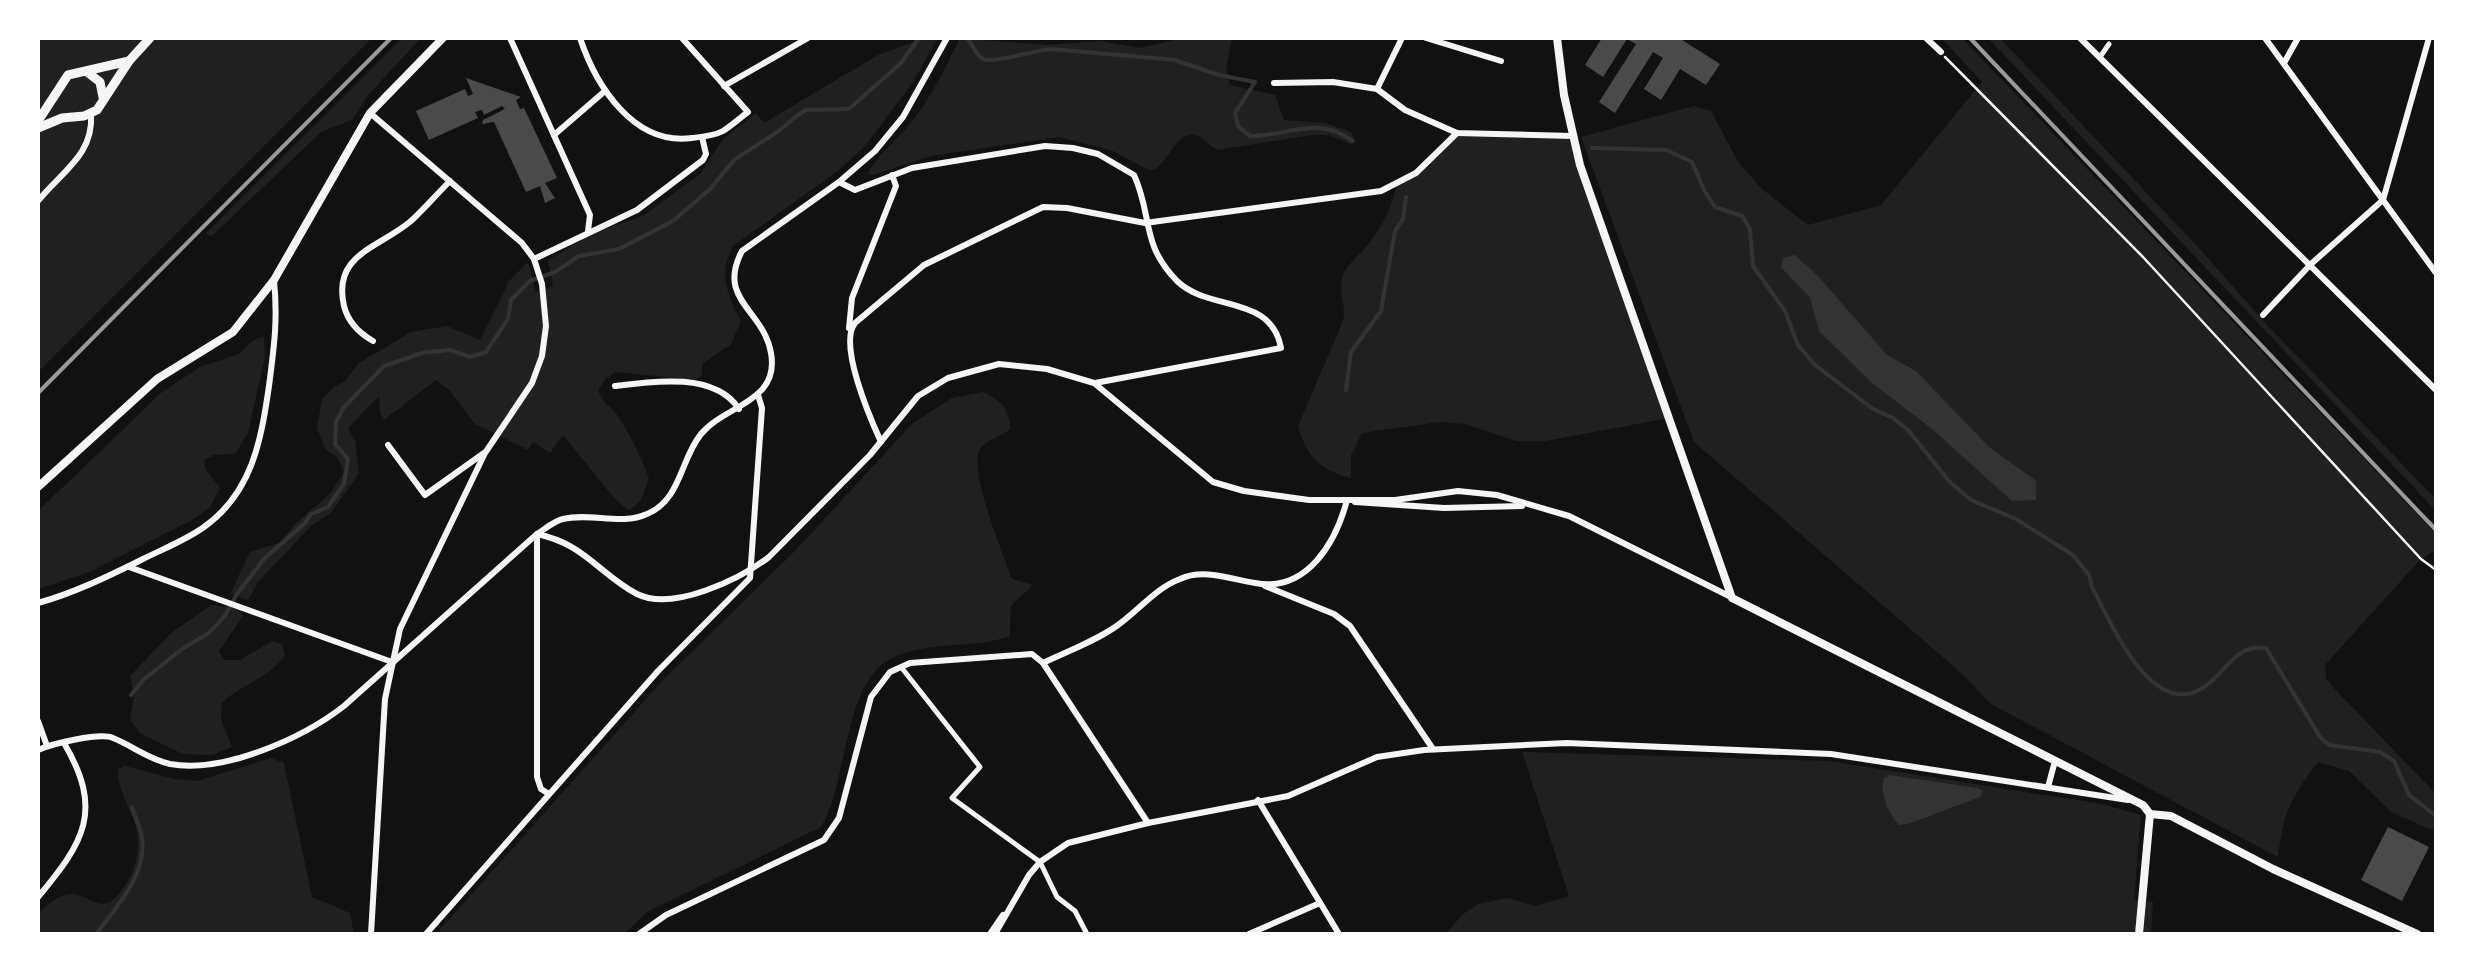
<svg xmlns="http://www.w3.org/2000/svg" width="2474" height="972" viewBox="0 0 2474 972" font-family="'Zilla Slab',serif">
<rect width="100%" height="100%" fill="#111"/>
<!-- green -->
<g fill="#202020">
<path d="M38 38H372L38 372Z"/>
<path d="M402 38H421L368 95 352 120 321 132 211 237 206 233Z"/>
<path d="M917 38H938L913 82 865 146 838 171 733 246C718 273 727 295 741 321L731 344 702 364V374L696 380 616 372 606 378 598 390C602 403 611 406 618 416 631 436 641 457 649 478L641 500 629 511 614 498 563 435 550 453 533 442 528 450 475 424 449 390 436 380 384 420 380 413 379 396 348 428 355 441 359 473 331 513 312 525 258 582 248 600 230 594 250 552 279 543 297 522 331 493 344 472 337 457 326 450 317 428 322 399 334 387 345 381 359 363 411 332 447 326 480 340 509 281 528 262 536 292 553 286 548 260 596 232 643 216 701 173 723 139 756 113 764 123 878 55 913 42Z"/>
<path d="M960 38 1046 45 1101 41 1140 48 1183 38H1232L1226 69 1230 85 1275 95 1284 120 1325 123 1351 132 1356 142 1351 144 1329 135H1312L1217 150C1211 147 1204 137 1196 135 1174 131 1168 167 1150 171L1113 151 1059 137 931 156 873 175 868 174C871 162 903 134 913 120 932 95 947 66 960 38Z"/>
<path d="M1941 38H1962L2436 534V549L2418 562 2325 665 2326 678 2331 685 2436 794V832L2391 812 2349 771 2318 762C2290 800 2284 810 2278 857L1991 704 1960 672 1694 442 1581 137 1694 106 1711 111 1738 162 1762 189 1808 225 1881 205 1982 82Z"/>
<path d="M1988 38H2000L2198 247 2266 324 2436 499V511Z"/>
<path d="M1457 133 1573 136 1669 418 1546 441H1516L1465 424 1440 422 1362 433 1351 455V478C1320 470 1307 458 1298 426L1343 321C1347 304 1336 289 1344 273 1350 261 1362 253 1370 242 1383 225 1393 204 1397 183L1416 173Z"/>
<path d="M264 336 265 357 248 433 235 454 214 455 204 460 206 470 220 488 210 507 192 520 89 572 38 589V511L161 393 200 367 239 354 254 340Z"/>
<path d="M983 392C1000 400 1010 408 1010 429 1001 438 984 439 979 451 970 476 1003 553 1012 579L1033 585C1007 612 1011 595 1010 636 974 649 932 641 896 656 842 677 849 782 821 827L647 912 624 934H436L663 680 795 551 912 424 952 398Z"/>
<path d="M211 605 236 608 243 616 219 651 224 660H240L272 641 282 644 285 655C271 678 240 684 222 703L221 720 232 747 212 755 183 754 140 733 130 720 134 696 130 676 170 634Z"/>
<path d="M1522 752 1828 761 2102 804 2141 815 2134 899 2153 902 2151 934H1446L1462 915 1478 904 1507 898 1536 906 1569 896Z"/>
<path d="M271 758 284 763 312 897 350 913 354 934H38V914C47 905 58 895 71 894 87 894 99 912 114 899 135 879 144 848 134 821 128 803 117 788 118 769L125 766 175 779 197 781Z"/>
</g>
<!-- water -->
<g fill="#333">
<path d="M1795 255 1819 277 1887 355 1916 371 1989 447 2036 481V500L2012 501 1932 429 1872 383 1819 331 1810 298 1781 267 1783 258Z"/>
<path d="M1890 775 1977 788 1983 791 1980 797 1908 824 1899 825C1889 815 1879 792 1884 778Z"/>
</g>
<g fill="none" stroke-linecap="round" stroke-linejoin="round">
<!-- stream -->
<g stroke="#333" stroke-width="4">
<path d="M967 38C972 44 976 55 983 59 992 64 1036 50 1051 49L1175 60 1219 75 1255 82 1235 113 1238 126 1250 136C1286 137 1319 114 1352 141"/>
<path d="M1592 148 1666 150 1692 162 1705 192 1715 207 1742 216 1750 229 1753 266 1785 311 1798 345 1815 365 1873 409 1893 418 1908 430 1949 481 1971 500 2016 519 2073 555 2089 575 2092 587C2114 628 2158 736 2216 677 2231 662 2242 644 2266 648L2320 737 2329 745 2380 752 2394 761 2409 795 2436 816"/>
<path d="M1346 390 1351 352 1381 311 1395 231 1403 219 1406 197"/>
<path d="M131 695 143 680 182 649 209 633 224 617 237 594 264 559 305 523 311 514 328 507 344 484 348 459 335 444 336 422 344 407 384 366 422 353 450 350 470 357 486 352 508 319 511 300 530 281 555 272 579 256 619 249 673 221 710 189 734 160 777 132 798 115 806 110 849 109 901 63 919 38"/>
<path d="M96 934C117 906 147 875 142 837 140 827 135 817 132 807"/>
</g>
</g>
<!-- building -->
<g fill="#4a4a4a">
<path d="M1602 38H1679L1720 64 1706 85 1680 69 1661 100 1644 89 1663 58 1653 52 1615 113 1599 102 1636 44 1627 39 1603 77 1585 65Z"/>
<path d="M466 78 521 97 516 100 520 109 524 108 557 178 545 183 555 198 545 203 540 186 526 192 494 122 482 124 483 120 505 109 502 106 484 115 482 110 475 112 478 118 429 140 416 111 465 89 468 96 473 94Z"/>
<path d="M2388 827 2429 847 2402 901 2361 880Z"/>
</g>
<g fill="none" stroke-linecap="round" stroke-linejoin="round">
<!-- path -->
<path stroke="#f5f5f5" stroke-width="2.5" d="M1945 57 2143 257 2421 559 2436 570"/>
<!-- pedestrian -->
<g stroke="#f5f5f5" stroke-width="5">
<path d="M2100 57 2109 44"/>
<path d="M901 667 980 767 952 798 1040 862 1057 897 1075 911 1087 934"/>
</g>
<!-- minor -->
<g stroke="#f5f5f5" stroke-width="6">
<path d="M510 38 590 215 588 231"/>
<path d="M580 38C596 86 634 146 692 138 702 137 714 136 723 131 731 126 740 118 748 112L682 38"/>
<path d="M1426 38 1501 61"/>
<path d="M1926 38 1941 52"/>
<path d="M2080 38 2436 390"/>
<path d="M2265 38 2436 273"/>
<path d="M2284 63 2298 38"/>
<path d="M1274 83 1333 82 1377 89 1405 110 1457 133 1573 136"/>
<path d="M724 86 808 38"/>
<path d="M1377 89 1402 38"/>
<path d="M370 113 522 243 534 259 542 284 546 326 542 356 532 383 485 453 400 629 385 699 371 934"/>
<path d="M554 135 605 91"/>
<path d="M839 182 855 190 912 168 1045 146 1073 148 1098 154 1134 175C1153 216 1140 243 1177 281 1209 312 1271 294 1281 348L1095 383"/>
<path d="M38 201C61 172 94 155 91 114"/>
<path d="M534 259 637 210 703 160 706 154 702 137"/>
<path d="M2263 315 2311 264 2383 200 2429 38"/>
<path d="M849 328 852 298 896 186 892 175"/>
<path d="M373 341C359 333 348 322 344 306 332 254 379 248 411 221 424 209 437 194 450 181"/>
<path d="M615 386C653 381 715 372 739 409"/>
<path d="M881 442C870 418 838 344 855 323L924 265 1043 207 1067 208 1145 223 1381 191 1416 173 1457 133"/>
<path d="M388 445 425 495 484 453"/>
<path d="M1355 502 1444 508 1522 506"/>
<path d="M537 534C585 544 599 574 637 594 673 612 740 579 769 557L870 455 918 396 948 378 999 364 1047 369 1094 383 1213 482 1244 491 1309 500H1395L1458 491 1497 495 1569 516 1731 597"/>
<path d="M537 535V777L541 789 549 794"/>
<path d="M129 567 392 662"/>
<path d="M1265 586 1334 614 1350 626 1433 749"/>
<path d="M38 603C74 593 109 576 143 559 163 549 186 540 204 527 252 493 261 441 269 386 274 347 278 320 274 280"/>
<path d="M1043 663C1068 651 1096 641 1118 625 1139 610 1156 588 1180 579 1204 568 1230 579 1255 583 1307 593 1336 542 1347 500"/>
<path d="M38 721 47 746"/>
<path d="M38 750C51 744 100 732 113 738 133 746 148 759 170 764 223 774 303 738 344 706L537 534C545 529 554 521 563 519 590 512 621 526 647 514 681 500 680 460 701 434 725 405 780 402 771 353 764 310 716 300 742 251L839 182 875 151 903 117 947 38"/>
<path d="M2048 787 2055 761"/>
<path d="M1258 800 1339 934"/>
<path d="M38 897C84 842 104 811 64 743"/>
<path d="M426 934 658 671 750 578 762 408 758 395"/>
<path d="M639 934 666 915 824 840 839 818 871 697 890 672 910 663 1032 654 1043 663 1148 823"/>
<path d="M990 934 1003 915"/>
<path d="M995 934 1029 875 1040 862 1068 843 1148 823 1288 796 1377 757 1424 750 1567 743 1831 754 2128 800"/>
<path d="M1249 934 1320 903"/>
</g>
<!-- tertiary -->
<g stroke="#f5f5f5" stroke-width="8">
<path d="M1557 38 1564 95 1580 165 1732 598 2143 805 2150 814 2171 816 2273 869 2417 934"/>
<path d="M38 487 157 379 233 332 274 280 370 113 443 38"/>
<path d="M2139 934 2150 814"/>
</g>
<!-- secondary -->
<g stroke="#f5f5f5" stroke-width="9">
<path d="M87 72 100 82 103 97"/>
<path d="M38 121 68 75 129 61"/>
<path d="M38 128 62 118 84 116 97 110 129 61 150 38"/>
</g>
<!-- rail -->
<g stroke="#9a9a9a" stroke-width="4">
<path d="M1970 38 2436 530"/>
<path d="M38 393 391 38"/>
</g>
</g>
<!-- border -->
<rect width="2474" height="972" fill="none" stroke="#ffffff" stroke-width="80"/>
</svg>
